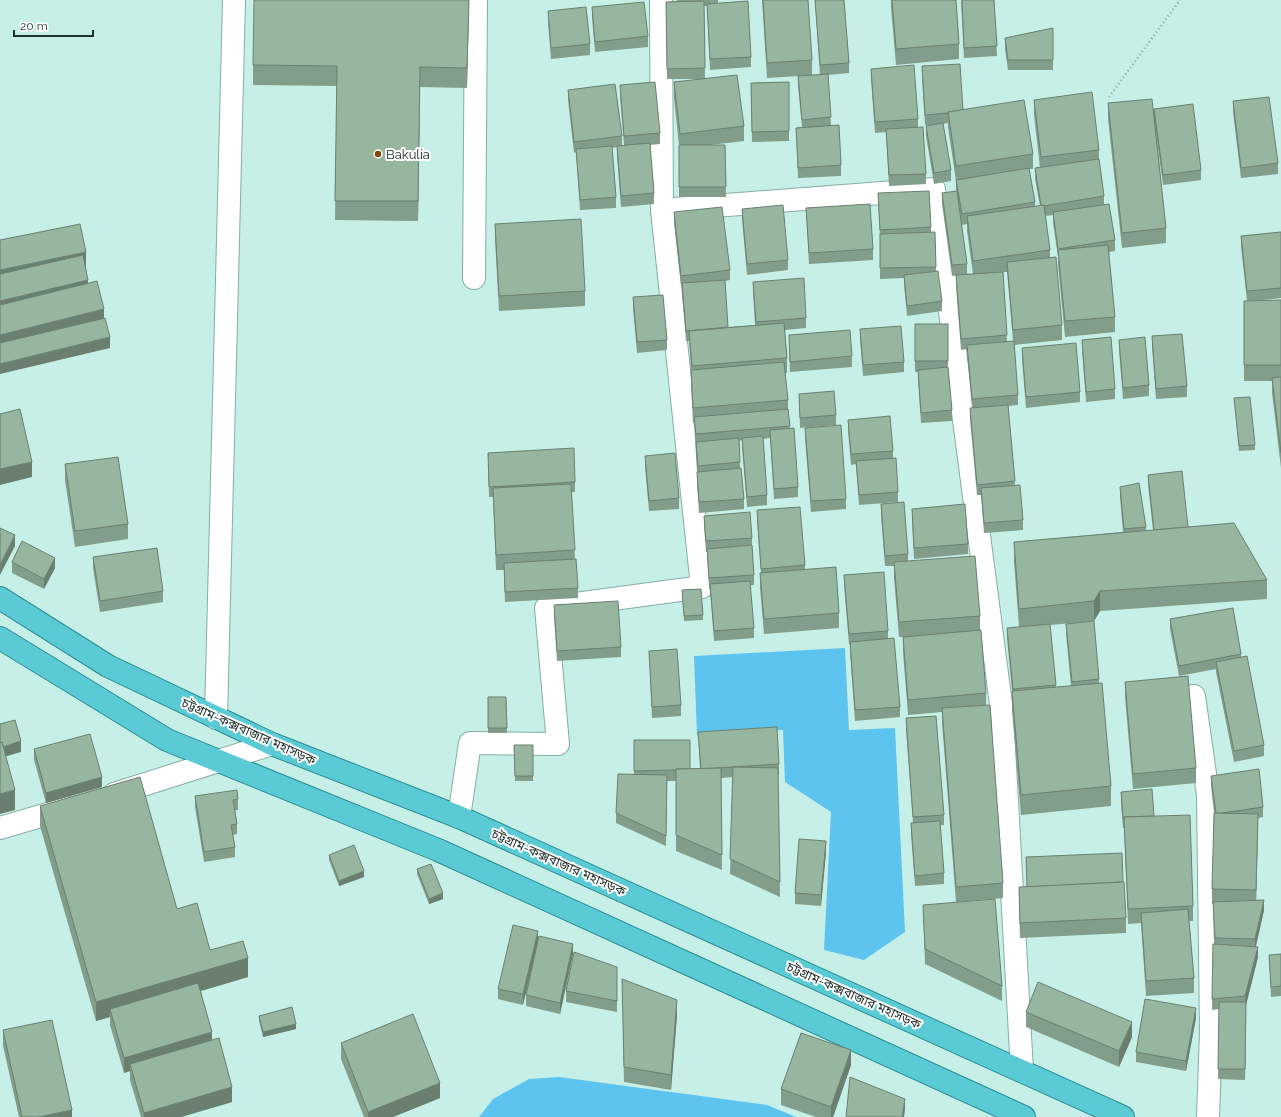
<svg xmlns="http://www.w3.org/2000/svg" width="1281" height="1117" viewBox="0 0 1281 1117" font-family="Raleway,'Noto Sans Bengali',sans-serif">
<rect width="100%" height="100%" fill="#c6f0e7"/>
<!-- water -->
<g fill="#5dc3ef">
<path d="M845 648 849 730 895 728 905 932 864 960 824 950 831 812 785 782 783 730 697 735 694 656Z"/>
<path d="M559 1077 767 1105 796 1117H479L493 1099 529 1079Z"/>
</g>
<g fill="none" stroke-linecap="round" stroke-linejoin="round">
<defs>
<g id="minor">
<path d="M662 210 934 189 1002 712 1022 1071"/>
<path d="M474 278 476 0"/>
<path d="M1194 696 1208 795 1211 1032 1208 1117"/>
<path d="M216 718 234 0"/>
<path d="M114 794 272 744"/>
<path d="M459 817 470 743 558 744 546 608 702 587 662 210 661 0"/>
<path d="M0 828 68 808"/>
</g>
<g id="trunk">
<path d="M0 598 108 666 272 744 459 817 1123 1117"/>
<path d="M0 638 167 740 438 850 1024 1117"/>
</g>
</defs>
<!-- minor casing -->
<use href="#minor" stroke="#85ada4" stroke-width="24"/>
<!-- trunk casing -->
<use href="#trunk" stroke="#2b8c93" stroke-width="24"/>
<!-- path -->
<path stroke="#85a59e" stroke-width="2.5" stroke-dasharray="1 3" stroke-linecap="butt" d="M1109 97 1180 0"/>
<!-- minor -->
<use href="#minor" stroke="#fff" stroke-width="22"/>
<!-- trunk -->
<use href="#trunk" stroke="#5acad4" stroke-width="22"/>
</g>
<!-- wall -->
<g fill="#829d8a" fill-rule="evenodd">
<path d="M469 0 467 88 420 87 418 221 335 220 337 86 253 85V65Z"/>
<path d="M677 0H718V3L751 57V67L710 70 707 6H704L705 79 744 126V141L710 145H725L726 197H679V145L674 98V82L705 79H667L666 2 677 1Z"/>
<path d="M762 0H808L812 60V75H820L815 0H844L849 63V73L828 75 831 125 841 165V176L798 178 796 128 802 127 798 86V76L767 78Z"/>
<path d="M891 0H956L959 44V59L896 65 891 8Z"/>
<path d="M961 0H994L997 56 964 58Z"/>
<path d="M592 7 648 36V47L595 52 592 17Z"/>
<path d="M548 11 590 44V55L551 59 548 22Z"/>
<path d="M1053 28V70H1008L1005 49V38Z"/>
<path d="M922 66 963 110 1033 154V169H1029L1035 202V206H1040L1035 179V168H1040L1034 115V100L1099 150V161L1104 196V205L1115 240V251L1109 252 1115 317V332L1065 337 1058 265V257L1053 223V215L1045 216 1050 250V258L1062 325V340L1014 345 1018 395V405L1008 406 1015 485 1023 520V530L984 533 981 495H977L970 419V408H972L967 355V349L961 350 956 286V275L973 274 967 231V224L962 225 958 201 967 264V274L952 276 942 204V193L956 191V181L948 127V123L943 124 951 170V181L934 184 926 136V126L933 125H925L922 77ZM1003 272H1007L1013 341H1007Z"/>
<path d="M871 69 918 119V127L926 174V184L889 186 886 132 875 133 871 79Z"/>
<path d="M789 82V141L752 142 751 83Z"/>
<path d="M620 85 660 133V144L650 145 654 193V204L621 207 617 156V147L612 148 616 197V208L580 210 576 152 574 153 568 100V90L622 136V145H624L620 96Z"/>
<path d="M1233 101 1278 163V174L1241 178 1233 112Z"/>
<path d="M1108 103 1154 114V109L1201 170V180L1163 185 1156 134 1166 228V243L1122 248 1108 119Z"/>
<path d="M878 193 931 227V232H935L936 271 942 301V311L907 316 904 285V278L880 279V240Z"/>
<path d="M806 208 873 249V260L809 264Z"/>
<path d="M742 209 788 260V270L747 275 742 219Z"/>
<path d="M674 212 730 270V280L725 281 728 327 755 325 753 292V282L806 318V328L785 330 787 358V373H785L788 400V409L790 428 798 487V497L774 499 770 438 763 439 767 495V505L747 507 742 448V440L739 441 740 468 744 499V509L699 513 697 482V472L694 423H693L691 385V370L689 341H686L682 294V286H681L674 223Z"/>
<path d="M495 224 585 291V306L499 311 495 239Z"/>
<path d="M1281 232V298L1255 301 1281 300V468L1272 393V381H1244V301H1247L1241 246V236Z"/>
<path d="M633 297 667 340V350L637 353 633 308Z"/>
<path d="M915 324H948V367L952 410V421L921 423 918 380V372H915Z"/>
<path d="M860 329 904 362V372L863 376 860 339Z"/>
<path d="M789 335 852 356V367L790 372 789 345Z"/>
<path d="M1152 336 1187 386V397L1156 399 1152 347Z"/>
<path d="M1082 340 1115 389V399L1086 402 1082 350Z"/>
<path d="M1119 340 1149 385V396L1123 399 1119 350Z"/>
<path d="M1022 348 1080 392V402L1026 408 1022 359Z"/>
<path d="M799 394 836 415V425L800 428Z"/>
<path d="M1234 398 1255 445V450L1239 451Z"/>
<path d="M848 420 893 451V458L898 492V502L859 505 856 464 851 465 848 430Z"/>
<path d="M805 428 846 499V509L811 512 805 438Z"/>
<path d="M488 453 575 482V492H571L575 559 578 588V598L505 602 504 570H496L493 497H489Z"/>
<path d="M645 456 679 498V509L649 511 645 467Z"/>
<path d="M65 464 128 524V539L75 547 65 480Z"/>
<path d="M1148 475 1188 527 1267 580V599L1100 611 1094 621 1050 625 1056 687 1071 686 1066 634V624L1099 679V684L1111 786V806L1021 815 1012 711V691L1007 638V628L1019 627 1014 562V542L1123 532 1120 497V487L1146 527V530H1153L1148 485Z"/>
<path d="M881 504 908 554V561L980 616V630L986 693V705L1003 883V898L956 902 942 723V712L908 715 903 652V637H899L894 578V566H885L881 515Z"/>
<path d="M912 509 968 544V554L914 559 912 519Z"/>
<path d="M757 510 805 565V569L839 613V628L764 634 760 588V573H761L757 521Z"/>
<path d="M704 516 752 538V545L754 575V585H750L754 628V638L714 641 710 589H709L707 552H706L704 526Z"/>
<path d="M93 557 163 591V602L100 612 93 568Z"/>
<path d="M12 562 55 568 44 589 12 573Z"/>
<path d="M844 575 888 631V639L900 707V717L855 721 850 652V644H849L844 585Z"/>
<path d="M682 590 703 615V620L684 621Z"/>
<path d="M554 605 621 647V657L557 661 554 615Z"/>
<path d="M1170 619 1241 654V657L1264 745V756L1234 762 1216 672V669L1179 676 1170 629Z"/>
<path d="M649 651 681 705V716L652 718Z"/>
<path d="M1125 682 1196 768V783L1133 789 1125 697Z"/>
<path d="M488 697H506L507 733H488Z"/>
<path d="M906 718 944 815V825H940L944 873V884L915 886 911 834V823H913L906 729Z"/>
<path d="M698 732 779 764V775H778L780 897 730 874 733 777 721 778 722 870 676 851V781H667L666 846 616 823V813L634 774V740L690 769H700Z"/>
<path d="M514 745H533V781H515Z"/>
<path d="M34 749 102 787 46 803 34 760Z"/>
<path d="M1211 776 1263 807V817L1258 818 1256 900 1264 910 1256 946 1258 957 1246 1005 1245 1080 1218 1079 1219 1009 1212 1010 1213 944H1214L1213 904H1212V889L1214 813 1211 786Z"/>
<path d="M1121 792 1154 816 1193 906V921H1189L1194 978V993L1146 996 1141 923 1128 924 1124 828H1123L1121 803Z"/>
<path d="M195 796 238 799V810H235L237 824V834L233 835 235 847V857L204 862 195 807Z"/>
<path d="M40 806 210 950 248 977 201 991 212 1040 232 1102 181 1117H141L130 1080V1071L124 1073 110 1025V1017L96 1021 40 826Z"/>
<path d="M826 852 821 906 795 904V893Z"/>
<path d="M329 855 364 877 339 886 329 860Z"/>
<path d="M1026 857 1123 882 1126 918V933L1020 938 1019 903V887H1027Z"/>
<path d="M417 869 443 899 429 904 417 874Z"/>
<path d="M923 905 1002 986V1001L925 964Z"/>
<path d="M538 941 573 954 560 1014 526 1006V995L537 942 523 1005 498 999V989Z"/>
<path d="M1281 954V996L1271 997 1269 955Z"/>
<path d="M617 967V1012L566 1002V991Z"/>
<path d="M622 979 677 1015 671 1090 624 1082Z"/>
<path d="M1026 1012 1132 1037 1119 1067 1026 1027Z"/>
<path d="M259 1016 296 1029 263 1037 259 1021Z"/>
<path d="M1196 1018 1186 1071 1136 1062V1052Z"/>
<path d="M3 1030 72 1117H19L3 1046Z"/>
<path d="M341 1043 440 1098 393 1117H364L341 1059Z"/>
<path d="M851 1065 833 1117H816L781 1105V1089Z"/>
</g>
<!-- shaded-wall -->
<g fill="#6a7f70">
<path d="M469 0 467 88V68Z"/>
<path d="M420 67V87L418 221V201Z"/>
<path d="M86 252V267L0 285V270Z"/>
<path d="M88 280V295L0 316V301Z"/>
<path d="M104 309V324L0 350V335Z"/>
<path d="M110 337V348L0 374V364Z"/>
<path d="M32 462V477L0 485V469Z"/>
<path d="M15 535V546L0 575V565Z"/>
<path d="M55 558V568L44 589V579Z"/>
<path d="M1100 591V611L1094 621V601Z"/>
<path d="M21 741V752L0 758V748Z"/>
<path d="M102 777V787L46 803V793Z"/>
<path d="M15 790V810L0 814V794Z"/>
<path d="M1258 814V829L1256 905V890Z"/>
<path d="M826 841V852L821 906V895Z"/>
<path d="M364 871V877L339 886V881Z"/>
<path d="M443 893V899L429 904V899Z"/>
<path d="M1264 900V910L1255 950V939Z"/>
<path d="M538 931V941L523 1005V994Z"/>
<path d="M573 944V954L560 1014V1003Z"/>
<path d="M1258 947V957L1246 1005 1245 1080V996Z"/>
<path d="M248 958V977L112 1017 110 1009V1017L96 1021V1002Z"/>
<path d="M677 1000V1015L671 1090V1075Z"/>
<path d="M1196 1008V1018L1186 1071V1061Z"/>
<path d="M1132 1022V1037L1119 1067V1051Z"/>
<path d="M296 1024V1029L263 1037V1032Z"/>
<path d="M212 1032V1047L130 1064V1071L124 1073V1058Z"/>
<path d="M851 1050V1065L833 1117H831V1107Z"/>
<path d="M440 1083V1098L393 1117H368V1112Z"/>
<path d="M232 1087V1102L181 1117H144V1113Z"/>
<path d="M905 1099V1110L904 1117H902Z"/>
<path d="M72 1110V1117H39Z"/>
</g>
<!-- building -->
<g fill="#97b6a0" stroke="#6a7f70">
<path d="M254 0H469L467 68 420 67 418 201H335L337 66 253 65Z"/>
<path d="M763 0H808L812 60 767 63Z"/>
<path d="M815 0H844L849 63 820 65Z"/>
<path d="M892 0H956L959 44 896 49Z"/>
<path d="M962 0H994L997 46 964 48Z"/>
<path d="M704 1 705 68 667 69 666 2Z"/>
<path d="M748 1 751 57 710 59 707 4Z"/>
<path d="M644 2 648 36 595 42 592 7Z"/>
<path d="M586 7 590 44 551 48 548 11Z"/>
<path d="M1053 28V60H1008L1005 38Z"/>
<path d="M960 64 963 110 948 112V113L925 115 922 66Z"/>
<path d="M914 65 918 119 875 122 871 69Z"/>
<path d="M828 74 831 117 802 120 798 76Z"/>
<path d="M737 75 744 126 680 134 674 82Z"/>
<path d="M655 82 660 133 624 136 620 85Z"/>
<path d="M789 82V131L752 132 751 83Z"/>
<path d="M615 84 622 136 574 142 568 90Z"/>
<path d="M1092 92 1099 150 1041 157 1034 100Z"/>
<path d="M1269 97 1278 163 1241 168 1233 101Z"/>
<path d="M1152 99 1166 228 1122 233 1108 103Z"/>
<path d="M1024 100 1033 154 956 166 948 112Z"/>
<path d="M1193 104 1201 170 1163 175 1154 109Z"/>
<path d="M943 123 951 170 934 173 926 126Z"/>
<path d="M839 125 841 165 798 168 796 128Z"/>
<path d="M923 127 926 174 889 175 886 129Z"/>
<path d="M650 143 654 193 621 196 617 146Z"/>
<path d="M679 145H725L726 187H679Z"/>
<path d="M612 146 616 197 580 200 576 149Z"/>
<path d="M1099 159 1104 196 1044 206V205L1041 206 1035 168Z"/>
<path d="M1029 168 1035 202 962 214 956 180Z"/>
<path d="M929 191 931 227 880 230 878 193Z"/>
<path d="M957 191 967 264 952 265 942 193Z"/>
<path d="M870 204 873 249 809 253 806 208Z"/>
<path d="M1109 204 1115 240 1058 249 1053 212Z"/>
<path d="M783 205 788 260 747 264 742 209Z"/>
<path d="M1044 205 1050 250 973 261 967 216Z"/>
<path d="M722 207 730 270 681 276 674 212Z"/>
<path d="M581 219 585 291 499 296 495 224Z"/>
<path d="M80 224 86 252 0 270V240Z"/>
<path d="M935 232 936 267 880 268V234Z"/>
<path d="M1281 232V288L1247 291 1241 236Z"/>
<path d="M1108 245 1115 317 1065 321 1058 250Z"/>
<path d="M83 255 88 280 0 301V274Z"/>
<path d="M1056 257 1062 325 1013 330 1007 262Z"/>
<path d="M938 271 942 301 907 306 904 275Z"/>
<path d="M1003 272 1007 335 961 339 956 275Z"/>
<path d="M804 278 806 318 756 322 753 282Z"/>
<path d="M725 280 728 327 686 331 682 283Z"/>
<path d="M97 281 104 309 0 335V305Z"/>
<path d="M663 295 667 340 637 342 633 297Z"/>
<path d="M1281 300V365H1244V301Z"/>
<path d="M105 318 110 337 0 364V343Z"/>
<path d="M784 323 787 358 692 366 689 331Z"/>
<rect x="915" y="324" width="33" height="37"/>
<path d="M901 326 904 362 863 365 860 329Z"/>
<path d="M850 330 852 356 790 362 789 335Z"/>
<path d="M1182 334 1187 386 1156 389 1152 336Z"/>
<path d="M1111 337 1115 389 1086 392 1082 340Z"/>
<path d="M1145 337 1149 385 1123 388 1119 340Z"/>
<path d="M1014 341 1018 395 972 399 967 345Z"/>
<path d="M1076 343 1080 392 1026 397 1022 348Z"/>
<path d="M784 362 788 400 693 408 691 370Z"/>
<path d="M948 367 952 410 921 413 918 370Z"/>
<path d="M1281 377V453L1272 378Z"/>
<path d="M834 391 836 415 800 418 799 394Z"/>
<path d="M1250 397 1255 445 1239 446 1234 398Z"/>
<path d="M1008 405 1015 481 977 485 970 408Z"/>
<path d="M20 409 32 462 0 469V414Z"/>
<path d="M788 409 790 426 696 434 694 417Z"/>
<path d="M890 416 893 451 851 454 848 420Z"/>
<path d="M841 425 846 499 811 501 805 428Z"/>
<path d="M794 428 798 487 774 489 770 430Z"/>
<path d="M763 436 767 495 747 497 742 438Z"/>
<path d="M739 438 740 462 698 466 696 442Z"/>
<path d="M574 448 575 482 489 487 488 453Z"/>
<path d="M675 453 679 498 649 501 645 456Z"/>
<path d="M118 457 128 524 75 531 65 464Z"/>
<path d="M896 458 898 492 859 495 856 461Z"/>
<path d="M741 468 744 499 699 502 697 472Z"/>
<path d="M1182 471 1188 527 1154 530 1148 475Z"/>
<path d="M1139 483 1146 527 1124 529 1120 487Z"/>
<path d="M571 484 575 550 496 555 493 488Z"/>
<path d="M1020 485 1023 520 984 523 981 488Z"/>
<path d="M904 502 908 554 885 556 881 504Z"/>
<path d="M965 504 968 544 914 548 912 509Z"/>
<path d="M800 507 805 565 761 569 757 510Z"/>
<path d="M750 512 752 538 706 541 704 516Z"/>
<path d="M1234 523 1267 580 1100 591 1094 601 1019 609 1014 542Z"/>
<path d="M0 528 15 535 0 565Z"/>
<path d="M22 541 55 558 44 579 12 562Z"/>
<path d="M752 545 754 575 709 578 707 549Z"/>
<path d="M157 548 163 591 100 601 93 557Z"/>
<path d="M975 556 980 616 899 622 894 562Z"/>
<path d="M576 559 578 588 505 592 504 563Z"/>
<path d="M836 567 839 613 764 619 760 573Z"/>
<path d="M884 572 888 631 849 634 844 575Z"/>
<path d="M750 581 754 628 714 631 710 584Z"/>
<path d="M701 589 703 615 684 616 682 590Z"/>
<path d="M618 601 621 647 557 651 554 605Z"/>
<path d="M1233 608 1241 654 1179 666 1170 619Z"/>
<path d="M1094 621 1099 679 1072 682 1066 624Z"/>
<path d="M1050 624 1056 685 1013 689 1007 628Z"/>
<path d="M981 630 986 693 908 700 903 637Z"/>
<path d="M894 638 900 707 855 710 850 642Z"/>
<path d="M677 649 681 705 652 707 649 651Z"/>
<path d="M1247 656 1264 745 1234 751 1216 662Z"/>
<path d="M1188 676 1196 768 1133 774 1125 682Z"/>
<path d="M1102 683 1111 786 1021 795 1012 691Z"/>
<path d="M488 697H506L507 728H488Z"/>
<path d="M990 705 1003 883 956 887 942 708Z"/>
<path d="M936 716 944 815 913 817 906 718Z"/>
<path d="M15 720 21 741 3 747 2 742 0 743V724Z"/>
<path d="M777 727 779 764 701 769 698 732Z"/>
<path d="M90 734 102 777 46 793 34 749Z"/>
<path d="M634 740H690V769H676V770L634 771Z"/>
<path d="M2 742 15 790 0 794V743Z"/>
<path d="M514 745H533V776H515Z"/>
<path d="M733 767 778 768 780 882 730 859Z"/>
<path d="M721 768 722 855 676 835V769Z"/>
<path d="M1259 769 1263 807 1222 813H1216L1211 776Z"/>
<path d="M618 774 667 775 666 836 616 813Z"/>
<path d="M140 777 177 909 197 903 210 950 243 941 248 958 96 1002 40 806Z"/>
<path d="M1152 789 1154 816 1124 817V818H1123L1121 792Z"/>
<path d="M237 790 238 799 233 800 237 824 231 825 235 847 204 852 195 796Z"/>
<path d="M1214 813 1258 814 1256 890 1212 889Z"/>
<path d="M1190 815 1193 906 1128 909 1124 817Z"/>
<path d="M940 821 944 873 915 876 911 823Z"/>
<path d="M799 839 826 841 821 895 795 893Z"/>
<path d="M354 845 364 871 339 881 329 855Z"/>
<path d="M1122 853 1123 882 1027 887 1026 857Z"/>
<path d="M431 864 443 893 429 899 417 869Z"/>
<path d="M1124 882 1126 918 1020 923 1019 887Z"/>
<path d="M995 899 1002 986 925 949 923 905Z"/>
<path d="M1264 900 1255 939 1215 938 1213 902Z"/>
<path d="M1188 909 1194 978 1146 981 1141 913Z"/>
<path d="M513 925 538 931 523 994 498 989Z"/>
<path d="M539 936 573 944 560 1003 526 995Z"/>
<path d="M1213 944 1258 947 1245 996 1212 999Z"/>
<path d="M574 952 617 967V1001L566 991Z"/>
<path d="M1281 954V986L1271 987 1269 955Z"/>
<path d="M622 979 677 1000 671 1075 624 1067Z"/>
<path d="M1038 982 1132 1022 1119 1051 1026 1012Z"/>
<path d="M198 983 212 1032 124 1058 110 1009Z"/>
<path d="M1145 999 1196 1008 1186 1061 1136 1052Z"/>
<path d="M1219 1002H1246L1245 1069H1218Z"/>
<path d="M292 1007 296 1024 263 1032 259 1016Z"/>
<path d="M413 1014 440 1083 368 1112 341 1043Z"/>
<path d="M52 1020 72 1110 39 1117H22L3 1030Z"/>
<path d="M801 1033 851 1050 831 1107 781 1089Z"/>
<path d="M219 1038 232 1087 144 1113 130 1064Z"/>
<path d="M850 1077 905 1099 902 1117H846Z"/>
</g>
<!-- markers -->
<circle fill="#86460c" stroke="#fff" stroke-width="1.5" cx="378" cy="154" r="4"/>
<g text-anchor="middle" stroke-width="4" stroke-linejoin="round" paint-order="stroke">
<!-- poi labels -->
<g font-size="13" fill="#20302c" stroke="#fff" text-anchor="start">
<text x="386" y="159">Bakulia</text>
</g>
<!-- street labels -->
<g font-size="13" fill="#20302c" stroke="#fff">
<text transform="translate(249 731) rotate(24)" y="5">চট্টগ্রাম-কক্সবাজার মহাসড়ক</text>
<text transform="translate(559 862) rotate(24)" y="5">চট্টগ্রাম-কক্সবাজার মহাসড়ক</text>
<text transform="translate(854 995) rotate(24)" y="5">চট্টগ্রাম-কক্সবাজার মহাসড়ক</text>
</g>
</g>
<!-- scale -->
<path d="M14 30v6h79v-6" fill="none" stroke="#20302c" stroke-width="2"/>
<text x="20" y="30" font-size="12" fill="#20302c" stroke="#ffffff" stroke-width="3" paint-order="stroke">20 m</text>
</svg>
